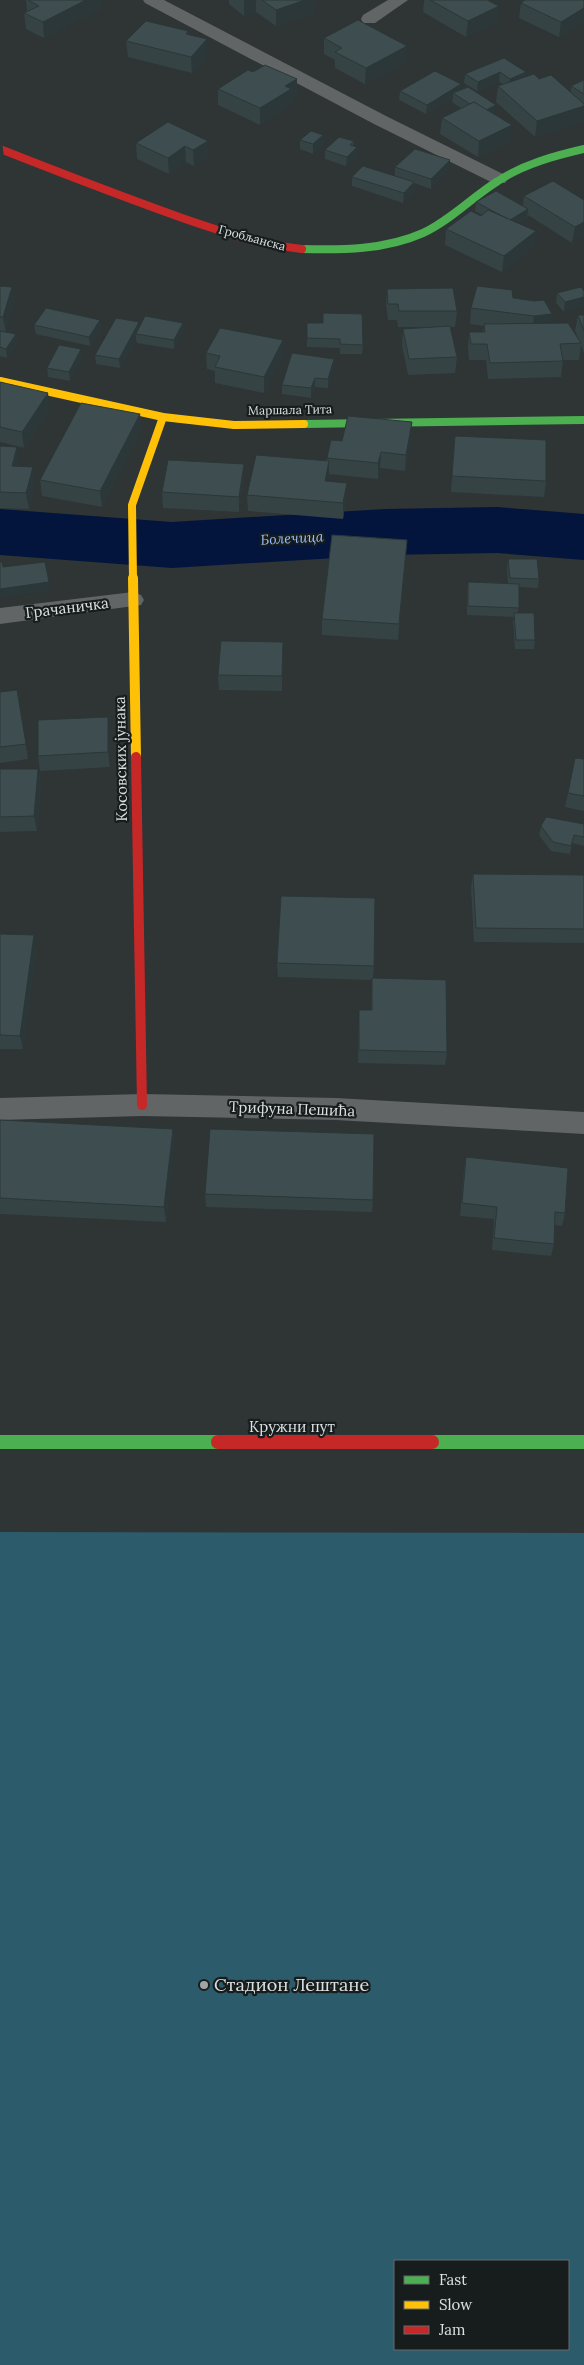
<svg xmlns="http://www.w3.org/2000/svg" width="584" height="2365" viewBox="0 0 584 2365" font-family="Lora,serif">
<rect width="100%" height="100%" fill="#2f3435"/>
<!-- green -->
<path fill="#2c5c6b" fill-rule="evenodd" d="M0 1532 584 1533V2365H0ZM568 2261V2349H395V2261Z"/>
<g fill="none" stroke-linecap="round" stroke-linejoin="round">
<!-- river -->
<path fill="#04153d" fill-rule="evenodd" d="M497 507 584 514V560L497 553 385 555 172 568 0 555V509L172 522 385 509Z"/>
<!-- street -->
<g fill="#626566" fill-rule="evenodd">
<path d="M143 0H164L386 116 505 175 508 179 505 183H493L374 124 145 3Z"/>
<path d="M388 0H408L375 23H363L361 19 363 15Z"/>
<path d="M133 592 141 595 144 600 141 605 0 624V608Z"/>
<path d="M142 1094 336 1098 584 1112V1134L336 1120 142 1116 0 1120V1098Z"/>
</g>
<!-- fast-far1 -->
<g stroke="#4caf50" stroke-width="8">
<path d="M302 249C342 250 385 250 423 233 451 220 472 197 498 181 524 164 554 156 584 149"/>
<path d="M304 424 584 420"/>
</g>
<!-- fast -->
<g stroke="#4caf50" stroke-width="14">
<path d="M0 1442H218"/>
<path d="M432 1442H584"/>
</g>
<!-- slow-far1 -->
<g stroke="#ffc107" stroke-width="8">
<path d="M0 381 163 417 234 425 304 424"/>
<path d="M133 579 132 505 163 417"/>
</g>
<!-- slow -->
<path stroke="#ffc107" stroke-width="10" d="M133 578 136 757"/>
<!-- jam-far2 -->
<path stroke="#c62828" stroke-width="8" d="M0 149C61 173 123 197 185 219 223 232 261 245 302 249"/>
<!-- jam-far1 -->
<path stroke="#c62828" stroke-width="10" d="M136 757 142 1105"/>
<!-- jam -->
<path stroke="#c62828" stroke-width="14" d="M218 1442H432"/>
</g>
<!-- wall -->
<g fill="#354345">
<path d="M26 0H101V9L44 38 26 29 24 13 27 12Z"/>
<path d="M229 0H316L315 12 276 26 256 12 244 16 229 4Z"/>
<path d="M424 0H487L498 22 466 37 423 12Z"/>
<path d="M584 0V23L559 37 519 18 521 3Z"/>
<path d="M188 31V35L208 55 192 73 128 57 126 41Z"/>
<path d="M324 38 406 62 365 84 335 68V60L324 54Z"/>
<path d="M504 58 526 72 525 77 539 79 571 92V86L584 80V122L535 137 496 102 498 86 503 84 499 82 477 91 464 83 465 74Z"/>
<path d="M253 72 297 79V95L291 98V105L260 125 218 105V89Z"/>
<path d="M461 84V90L495 115 510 141 478 157 440 134 442 118 461 108 452 102 453 98 426 114 399 100 400 91Z"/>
<path d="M168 122 208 157 194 166 186 162 169 174 137 159 136 143Z"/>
<path d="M323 135V144L313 154 300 149V140Z"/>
<path d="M354 141 353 146 357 156 346 166 325 159V150Z"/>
<path d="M395 167 449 169 431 189 414 183V191L403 203 352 186V177L395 176Z"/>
<path d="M524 196 584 200 572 243 528 215 527 218 518 223 534 247 502 272 445 245 446 229 482 215 475 211 476 202 523 206Z"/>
<path d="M0 286 12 287 15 303 6 332 16 334 17 343 7 358 0 356Z"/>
<path d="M387 289 457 311 455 327H450L457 357 455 373 408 375 402 345 403 329 430 327H398L397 320H388L386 305Z"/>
<path d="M584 291 564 312 556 303 557 293Z"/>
<path d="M513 298 552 314 550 323 579 340 575 331 578 315H584V353L581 345 579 360H563L561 377 488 379 486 360H469L468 348 469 332H483L484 326 470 324 471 308Z"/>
<path d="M100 320 101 329 90 346 36 334 34 325Z"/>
<path d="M307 323 363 345 362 354H340V348L307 347Z"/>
<path d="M140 326 183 332 174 349 137 343 136 339 120 368 96 364 95 355Z"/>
<path d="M81 349 82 358 70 381 48 377 47 368Z"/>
<path d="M206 353 283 356 264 393 215 383V371L207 369Z"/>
<path d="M334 368 328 388 315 387 311 398 282 394V385Z"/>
<path d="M0 382 50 409 24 448 0 442Z"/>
<path d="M140 414 141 430 102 507 42 496 40 480Z"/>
<path d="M455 436 546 481 544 497 451 492Z"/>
<path d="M411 438 405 471 380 468 378 479 329 474 328 481 346 499 343 519 248 511 247 495 326 461 327 458 342 441Z"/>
<path d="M0 446 20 463 19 466 35 483 29 509 0 508Z"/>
<path d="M244 480 239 512 163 508 162 492Z"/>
<path d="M407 540 398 640 322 635V619Z"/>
<path d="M508 559 539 579 538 588 519 587 518 613 535 640 534 649H515L513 622 514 617 467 615V591L468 582 508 583 507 568Z"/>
<path d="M283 657 282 691 219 690 218 675Z"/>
<path d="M17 690 28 759 0 763V692Z"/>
<path d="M110 732V767L40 771 38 756Z"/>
<path d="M584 759V811L565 807 568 793Z"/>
<path d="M0 769H38L41 784 37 831 0 832Z"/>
<path d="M584 824V846L572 843 570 854 551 851 539 835 541 826Z"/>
<path d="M473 874 584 875V943L474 942 471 888Z"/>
<path d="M0 934 36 949 23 1049H0Z"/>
<path d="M277 963 374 966 373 978 447 1052 445 1065 358 1063 359 1010H371L372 980 278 977Z"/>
<path d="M0 1120 173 1129 174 1145 166 1222 0 1214Z"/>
<path d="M466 1157 565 1213 562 1226 555 1225 554 1244 551 1256 492 1250 494 1219 460 1216 464 1170Z"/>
<path d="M205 1194 373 1200 372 1212 206 1207Z"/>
</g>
<!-- shaded-wall -->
<g fill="#2b3738">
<path d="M86 0H101V9L44 38 43 22Z"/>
<path d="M244 0H256V12L244 16Z"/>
<path d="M305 0H316L315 12 276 26V10Z"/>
<path d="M499 6 498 22 466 37 468 21Z"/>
<path d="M584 8V23L559 37 561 22Z"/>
<path d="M207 39 208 55 192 73 191 57Z"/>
<path d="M407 46 406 62 365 84 366 68Z"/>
<path d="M500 72 499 82 477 91 478 82Z"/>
<path d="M526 72 525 82 509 88 510 79Z"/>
<path d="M297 79V95L291 98V105L260 125V108L285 86Z"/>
<path d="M461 84V93H453V98L426 114 427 105Z"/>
<path d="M496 105 495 115 481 112Z"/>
<path d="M584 106V122L535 137 537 121Z"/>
<path d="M512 125 510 141 478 157 479 141Z"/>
<path d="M323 135V144L313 154V144Z"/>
<path d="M2 141 4 157 0 161V143Z"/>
<path d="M208 141V157L194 166 193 150Z"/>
<path d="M185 146 186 162 169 174 168 158Z"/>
<path d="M357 147V156L346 166 347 157Z"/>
<path d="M450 160 449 169 431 189V179Z"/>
<path d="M414 182V191L403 203 404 193Z"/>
<path d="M528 209 527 218 508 229 509 220Z"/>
<path d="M584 222V237L572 243 575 227Z"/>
<path d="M536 231 534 247 502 272 504 256Z"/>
<path d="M12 287 15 303 6 333 3 317Z"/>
<path d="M584 297V306L564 312 565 302Z"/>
<path d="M552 314 549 330 532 332 534 316Z"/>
<path d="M100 320 101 329 90 346 89 337Z"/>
<path d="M139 322 140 332 136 334V339L120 368 119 359Z"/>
<path d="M183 323V332L174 349V340Z"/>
<path d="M16 334 17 343 7 358 6 349Z"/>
<path d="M283 340V356L264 393V377Z"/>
<path d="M81 349 82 358 70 381 69 372Z"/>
<path d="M334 359V368L328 388V379Z"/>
<path d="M315 378V387L311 398V388Z"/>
<path d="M48 393 50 409 24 448 22 432Z"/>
<path d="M140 414 141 430 102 507 100 491Z"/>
<path d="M412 422 411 438 405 471 406 455Z"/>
<path d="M17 447 20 463 14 482 12 466Z"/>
<path d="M381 452 380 468 378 479V463Z"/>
<path d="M329 461V477L325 497V481Z"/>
<path d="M244 464V480L239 512V497Z"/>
<path d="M33 467 35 483 29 509 26 493Z"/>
<path d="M347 483 346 499 343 519V503Z"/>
<path d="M49 582 50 591 0 598V589Z"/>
<path d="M283 642V657L282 691V676Z"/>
<path d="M108 717 110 732V767L108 752Z"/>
<path d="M38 769 41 784 37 831 34 816Z"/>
<path d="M34 935 36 949 23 1049 20 1036Z"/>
<path d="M173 1129 174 1145 166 1222 164 1207Z"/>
</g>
<!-- building -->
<g fill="#3e4e50" stroke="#2b3738">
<path d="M28 0H86L43 22 24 13 39 6Z"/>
<path d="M262 0H305L276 10Z"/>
<path d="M430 0H487L499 6 468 21Z"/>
<path d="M525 0H584V8L561 22 521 3Z"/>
<path d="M358 20 407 46 366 68 335 52 342 48 324 38Z"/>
<path d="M146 21 188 31 186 34 207 39 191 57 126 41Z"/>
<path d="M504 58 526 72 510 79 500 72 478 82 465 74Z"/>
<path d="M265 65 297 79 285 86 291 89 260 108 218 89 248 70 253 72Z"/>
<path d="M435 71 461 84 427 105 400 91Z"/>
<path d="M534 74 539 79 551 75 584 104V106L537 121 498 86Z"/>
<path d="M584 80V94L571 86Z"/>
<path d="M468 87 496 105 486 110 474 102 470 104 453 93Z"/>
<path d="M474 102 512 125 479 141 442 118Z"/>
<path d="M168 122 208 141 193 150 185 146 168 158 136 143Z"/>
<path d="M311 131 323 135 313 144 300 140Z"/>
<path d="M339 137 354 141 350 145 357 147 347 157 325 150Z"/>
<path d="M415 149 450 160 431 179 395 167Z"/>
<path d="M363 166 414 182 404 193 352 177Z"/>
<path d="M553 181 584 200V222L575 227 524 196Z"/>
<path d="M496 191 528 209 510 220 502 216 476 202Z"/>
<path d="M488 210 536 231 504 256 446 229 471 211 481 216Z"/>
<path d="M0 286 12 287 3 317H0Z"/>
<path d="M477 286 512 290 513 298 534 301 544 300 552 314 534 316 471 308Z"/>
<path d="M581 287 584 291V297L565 302 557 293Z"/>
<path d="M453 288 457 311H399L398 304H388L387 289Z"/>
<path d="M46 308 100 320 89 337 34 325Z"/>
<path d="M323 313 362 314 363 345 340 344V339L307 338V323H323Z"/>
<path d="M578 315H584V331Z"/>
<path d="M145 316 183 323 174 340 136 334Z"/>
<path d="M116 318 139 322 119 359 95 355Z"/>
<path d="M568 323 581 343 560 344 563 361 490 363 487 344H471L469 332H485L484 324Z"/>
<path d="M450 326 457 357 409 359 403 329Z"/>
<path d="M220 328 283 340 264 377 215 367 220 356 206 353Z"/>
<path d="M0 331 16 334 6 349 0 347Z"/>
<path d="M59 345 81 349 69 372 47 368Z"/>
<path d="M292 353 334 359 328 379 315 378 311 388 282 385Z"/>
<path d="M0 382 48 393 22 432 0 427Z"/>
<path d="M81 403 140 414 100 491 40 480Z"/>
<path d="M348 416 412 422 406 455 381 452 378 463 327 458 331 440 342 441Z"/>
<path d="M455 436 546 440V481L452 476Z"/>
<path d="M0 446 17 447 12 466 33 467 26 493 0 492Z"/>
<path d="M256 455 329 461 325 481 347 483 343 503 247 495Z"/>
<path d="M168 460 244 464 239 497 162 492Z"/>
<path d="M332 535 407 540 399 624 322 619Z"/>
<path d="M508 559H537L539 579 510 578Z"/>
<path d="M0 562H2L3 567 45 562 49 582 0 589Z"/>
<path d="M468 582 519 584V608L468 606Z"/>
<path d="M514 613H534L535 640H516Z"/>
<path d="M221 641 283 642 282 676 218 675Z"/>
<path d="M17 690 26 744 0 747V692Z"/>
<path d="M108 717V752L38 756V720Z"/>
<path d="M575 758 584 759V796L568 793Z"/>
<path d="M0 769H38L34 816 0 817Z"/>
<path d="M546 817 584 824V837L574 835 571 846 553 842 541 826Z"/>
<path d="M473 874 584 875V929L476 928Z"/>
<path d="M281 896 375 898 374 966 277 963Z"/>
<path d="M0 934 34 935 20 1036 0 1035Z"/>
<path d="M372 978 446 980 447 1052 359 1050V1010H372Z"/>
<path d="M0 1120 173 1129 164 1207 0 1198Z"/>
<path d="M210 1129 374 1134 373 1200 205 1194Z"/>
<path d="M466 1157 568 1168 565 1213 555 1212 554 1244 494 1238 497 1207 462 1203Z"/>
</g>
<!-- markers -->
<circle fill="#9fa4a6" stroke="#171c1d" stroke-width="2" cx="204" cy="1985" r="5"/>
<g text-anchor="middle" stroke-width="4.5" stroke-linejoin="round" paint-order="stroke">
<!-- far-street labels -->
<g font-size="12" fill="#dbe1e3" stroke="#171c1d">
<text transform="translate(252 238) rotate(15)" y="4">Гробљанска</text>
<text transform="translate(290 410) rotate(-1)" y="4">Маршала Тита</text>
</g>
<!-- far-water labels -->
<g font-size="14" font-style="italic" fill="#98c0fc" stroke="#171c1d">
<text transform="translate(292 538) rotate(-3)" y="5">Болечица</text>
</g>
<!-- street labels -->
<g font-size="15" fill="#dbe1e3" stroke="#171c1d">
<text transform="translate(67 608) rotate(-7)" y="5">Грачаничка</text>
<text transform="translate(121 759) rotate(-91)" y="5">Косовских јунака</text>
<text transform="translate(292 1109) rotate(2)" y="5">Трифуна Пешића</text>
<text x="292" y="1432">Кружни пут</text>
</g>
<!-- near-poi labels -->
<g font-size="18" fill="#dbe1e3" stroke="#171c1d" text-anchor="start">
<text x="214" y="1991">Стадион Лештане</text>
</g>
</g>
<!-- legend -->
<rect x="394" y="2260" width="175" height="90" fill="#171c1d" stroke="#656b6c"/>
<rect x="404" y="2276" width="25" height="8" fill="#4caf50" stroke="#656b6c"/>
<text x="439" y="2285" font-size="15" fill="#dbe1e3">Fast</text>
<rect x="404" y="2301" width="25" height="8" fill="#ffc107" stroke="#656b6c"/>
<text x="439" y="2310" font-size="15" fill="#dbe1e3">Slow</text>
<rect x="404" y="2326" width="25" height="8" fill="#c62828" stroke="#656b6c"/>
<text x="439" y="2335" font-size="15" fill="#dbe1e3">Jam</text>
</svg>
